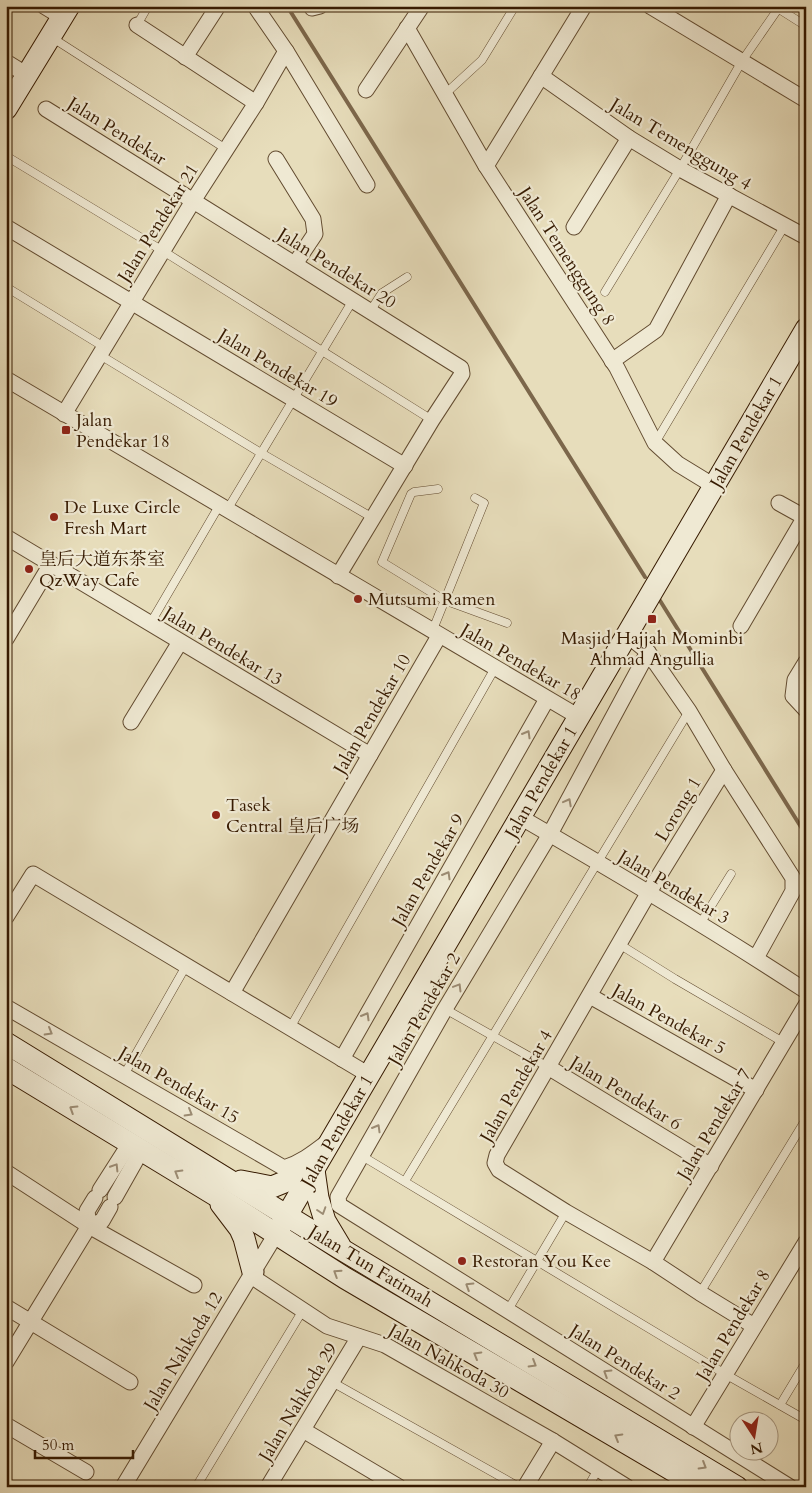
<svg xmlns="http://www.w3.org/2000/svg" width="812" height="1493" viewBox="0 0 812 1493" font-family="Cardo,'Noto Serif SC',serif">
<rect width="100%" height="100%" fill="#e7ddbb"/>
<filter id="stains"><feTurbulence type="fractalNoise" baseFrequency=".004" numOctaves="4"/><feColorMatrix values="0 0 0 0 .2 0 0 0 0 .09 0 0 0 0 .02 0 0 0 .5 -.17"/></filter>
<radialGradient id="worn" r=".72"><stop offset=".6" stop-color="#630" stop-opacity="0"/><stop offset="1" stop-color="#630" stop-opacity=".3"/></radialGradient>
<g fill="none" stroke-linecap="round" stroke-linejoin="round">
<!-- stream -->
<g stroke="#7c674b" stroke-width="4">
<path d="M287 6 645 577"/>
<path d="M659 599 806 835"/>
</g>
<defs>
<g id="lane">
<path d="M776 7 806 26"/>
<path d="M137 25 148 6"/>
<path d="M51 37 226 149"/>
<path d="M445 94 482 60 515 6"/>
<path d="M6 156 163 251 432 420"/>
<path d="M6 287 104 347"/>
<path d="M605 292 680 169 742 61 780 6"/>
<path d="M371 310 382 293 407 277"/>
<path d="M100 355 261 453 373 518"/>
<path d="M655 443 785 225"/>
<path d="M438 489 414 492 411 494 382 562 444 600 507 623"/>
<path d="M227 510 353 300"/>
<path d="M150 624 219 506"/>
<path d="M432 632 484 503 475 498"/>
<path d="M700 924 731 874"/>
<path d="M619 944 675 979 783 1042"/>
<path d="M445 1009 548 1067"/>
<path d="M290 1028 495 668"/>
<path d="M124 1075 186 966"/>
<path d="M362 1156 725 1374 806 1420"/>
<path d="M405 1181 689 711"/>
<path d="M700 1293 806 1119"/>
<path d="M508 1310 566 1212"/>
<path d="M332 1382 519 1487"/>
<path d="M780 1405 806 1362"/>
<path d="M196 1487 303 1310"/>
<path d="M588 1487 598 1469"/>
</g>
<g id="street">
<path d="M44 6 62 17"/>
<path d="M255 6 286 51 367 185"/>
<path d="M311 6 312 8 320 6"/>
<path d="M650 6 806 100"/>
<path d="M137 25 256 103"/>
<path d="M407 28 486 166 617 368 655 443 678 464 714 486"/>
<path d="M185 57 218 6"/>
<path d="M6 62 27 75"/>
<path d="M541 76 629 138 680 169 806 237"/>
<path d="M366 90 422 6"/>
<path d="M46 109 461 368 462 374 432 420 338 576"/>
<path d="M276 159 313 219 315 234 295 264"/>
<path d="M486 166 584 6"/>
<path d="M6 227 405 466"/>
<path d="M574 227 629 138"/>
<path d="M612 361 656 330 729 195"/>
<path d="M6 379 579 717"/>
<path d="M64 414 193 201 256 103 286 51"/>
<path d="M779 503 806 518"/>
<path d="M6 537 370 755"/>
<path d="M741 626 806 515"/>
<path d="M627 635 648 652 689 711 724 770 793 878V891L756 958"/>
<path d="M6 639 51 564"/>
<path d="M648 652 550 834 445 1009 338 1197 339 1205 790 1487"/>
<path d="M806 662 795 680 793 696 806 710"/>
<path d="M131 722 180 642"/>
<path d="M724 770 649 892 497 1155 495 1163 499 1170 566 1212 653 1262 700 1293 754 1326"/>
<path d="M520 817C617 873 713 930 806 991"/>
<path d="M6 917 33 874 369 1075"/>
<path d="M232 993 439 636"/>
<path d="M590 996 756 1090"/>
<path d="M6 1007 284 1168C300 1163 312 1154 325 1144"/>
<path d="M342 1059 547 699"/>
<path d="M548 1067 711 1166"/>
<path d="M6 1172 89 1226 194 1285"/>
<path d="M100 1190 130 1143"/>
<path d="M115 1197 141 1151"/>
<path d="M89 1226 87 1211 95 1198"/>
<path d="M653 1262 806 1005"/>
<path d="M251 1276 327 1326 385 1345 553 1441 627 1487"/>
<path d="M6 1307 130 1382"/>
<path d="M6 1362 89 1226 102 1221 110 1207"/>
<path d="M6 1425 86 1472"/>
<path d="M693 1427 806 1242"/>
<path d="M303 1430 399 1487"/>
<path d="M123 1487 276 1234"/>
<path d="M268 1487 359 1337"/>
<path d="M525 1487 553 1441"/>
</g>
<g id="secondary">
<path d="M6 109 69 6"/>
<path d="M6 1043 341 1249 737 1487"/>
<path d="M6 1068 215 1195 345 1278 701 1487"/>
<path d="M314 1170 318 1198 325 1221 340 1246"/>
<path d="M241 1181 272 1187 314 1170"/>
<path d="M221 1204 240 1229 244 1238 253 1272"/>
<path d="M276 1234 806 329"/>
</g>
</defs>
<!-- lane casing -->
<use href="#lane" stroke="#624b30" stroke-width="9"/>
<!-- street casing -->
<use href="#street" stroke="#624b30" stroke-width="17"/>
<!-- secondary casing -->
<use href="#secondary" stroke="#361a01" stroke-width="23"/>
<!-- lane -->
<use href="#lane" stroke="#efe9d3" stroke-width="8"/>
<!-- street -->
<use href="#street" stroke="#efe9d3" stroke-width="15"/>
<!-- secondary -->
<use href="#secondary" stroke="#efe9d3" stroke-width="21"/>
</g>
<!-- one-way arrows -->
<defs><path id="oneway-chevron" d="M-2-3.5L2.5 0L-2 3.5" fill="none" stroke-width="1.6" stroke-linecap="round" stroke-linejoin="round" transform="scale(1.25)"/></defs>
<g stroke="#9c8c74">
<use href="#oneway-chevron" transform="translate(527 734) rotate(-60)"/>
<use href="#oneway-chevron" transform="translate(568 802) rotate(-62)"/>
<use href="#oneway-chevron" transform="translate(447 875) rotate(-60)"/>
<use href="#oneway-chevron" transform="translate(458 987) rotate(-59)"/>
<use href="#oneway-chevron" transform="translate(366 1016) rotate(-60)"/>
<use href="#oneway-chevron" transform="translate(49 1032) rotate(30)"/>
<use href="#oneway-chevron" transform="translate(73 1109) rotate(-148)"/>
<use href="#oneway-chevron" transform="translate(189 1113) rotate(30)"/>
<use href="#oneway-chevron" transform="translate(377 1128) rotate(-60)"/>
<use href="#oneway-chevron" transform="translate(115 1167) rotate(-58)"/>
<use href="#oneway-chevron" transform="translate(178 1173) rotate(-149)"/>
<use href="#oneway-chevron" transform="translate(322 1211) rotate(72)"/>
<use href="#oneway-chevron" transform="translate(337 1273) rotate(-147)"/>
<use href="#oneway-chevron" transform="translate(469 1286) rotate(-148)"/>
<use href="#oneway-chevron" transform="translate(477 1355) rotate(-150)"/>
<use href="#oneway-chevron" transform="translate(533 1364) rotate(31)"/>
<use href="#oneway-chevron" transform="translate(607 1373) rotate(-148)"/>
<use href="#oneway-chevron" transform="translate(618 1437) rotate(-150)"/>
<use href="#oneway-chevron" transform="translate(703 1466) rotate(31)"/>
</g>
<!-- markers -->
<g fill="#8f2418" stroke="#efe9d3" stroke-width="2">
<rect x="61" y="425" width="10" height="10" rx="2.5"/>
<circle cx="54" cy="517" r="5"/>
<circle cx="29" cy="569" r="5"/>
<circle cx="358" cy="599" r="5"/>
<rect x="647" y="614" width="10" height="10" rx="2.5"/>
<circle cx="216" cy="815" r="5"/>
<circle cx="462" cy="1261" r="5"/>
</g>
<g text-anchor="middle" stroke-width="4.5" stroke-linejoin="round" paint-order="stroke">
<!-- street labels -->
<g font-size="18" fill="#361a01" stroke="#efe9d3">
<text transform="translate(117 131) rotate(32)" y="6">Jalan Pendekar</text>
<text transform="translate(681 144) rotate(31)" y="6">Jalan Temenggung 4</text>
<text transform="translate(158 223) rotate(-58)" y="6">Jalan Pendekar 21</text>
<text transform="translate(567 256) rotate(57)" y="6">Jalan Temenggung 8</text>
<text transform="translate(337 268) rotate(32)" y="6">Jalan Pendekar 20</text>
<text transform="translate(278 368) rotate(31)" y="6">Jalan Pendekar 19</text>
<text transform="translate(746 432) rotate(-60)" y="6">Jalan Pendekar 1</text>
<text transform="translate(223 646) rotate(31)" y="6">Jalan Pendekar 13</text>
<text transform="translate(521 662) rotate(30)" y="6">Jalan Pendekar 18</text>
<text transform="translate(372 714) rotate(-60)" y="6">Jalan Pendekar 10</text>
<text transform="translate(541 782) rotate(-60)" y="6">Jalan Pendekar 1</text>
<text transform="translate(678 809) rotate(-59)" y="6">Lorong 1</text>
<text transform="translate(428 870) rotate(-60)" y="6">Jalan Pendekar 9</text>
<text transform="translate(674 887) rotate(31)" y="6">Jalan Pendekar 3</text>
<text transform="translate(424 1009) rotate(-60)" y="6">Jalan Pendekar 2</text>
<text transform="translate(669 1019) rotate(29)" y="6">Jalan Pendekar 5</text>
<text transform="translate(179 1085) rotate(30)" y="6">Jalan Pendekar 15</text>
<text transform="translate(516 1086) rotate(-60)" y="6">Jalan Pendekar 4</text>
<text transform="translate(626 1093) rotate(31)" y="6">Jalan Pendekar 6</text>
<text transform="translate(714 1124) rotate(-59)" y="6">Jalan Pendekar 7</text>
<text transform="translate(337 1131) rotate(-60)" y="6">Jalan Pendekar 1</text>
<text transform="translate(371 1266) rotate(31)" y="6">Jalan Tun Fatimah</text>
<text transform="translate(733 1325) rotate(-59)" y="6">Jalan Pendekar 8</text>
<text transform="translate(183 1351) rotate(-59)" y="6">Jalan Nahkoda 12</text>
<text transform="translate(449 1361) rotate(29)" y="6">Jalan Nahkoda 30</text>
<text transform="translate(625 1362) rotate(32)" y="6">Jalan Pendekar 2</text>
<text transform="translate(298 1402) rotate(-59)" y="6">Jalan Nahkoda 29</text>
</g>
<!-- poi labels -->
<g font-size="18" fill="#361a01" stroke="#efe9d3" text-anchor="start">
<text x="76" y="426">Jalan<tspan x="76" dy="21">Pendekar 18</tspan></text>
<text x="64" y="513">De Luxe Circle<tspan x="64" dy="21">Fresh Mart</tspan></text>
<text x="39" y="565">皇后大道东茶室<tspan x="39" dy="21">QzWay Cafe</tspan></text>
<text x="368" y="605">Mutsumi Ramen</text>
<text x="652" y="644" text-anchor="middle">Masjid Hajjah Mominbi<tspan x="652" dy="21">Ahmad Angullia</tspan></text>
<text x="226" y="811">Tasek<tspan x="226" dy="21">Central 皇后广场</tspan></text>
<text x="472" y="1267">Restoran You Kee</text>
</g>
</g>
<!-- margin -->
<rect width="812" height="1493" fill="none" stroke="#e7ddbb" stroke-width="25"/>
<rect x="8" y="8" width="797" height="1478" fill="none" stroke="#361a01" stroke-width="2.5"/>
<rect x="12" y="12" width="787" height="1468" fill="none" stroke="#361a01"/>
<!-- north arrow -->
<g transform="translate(754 1436) rotate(168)"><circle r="24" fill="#efe9d3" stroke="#a5967f"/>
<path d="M0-4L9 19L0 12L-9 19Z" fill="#8f2418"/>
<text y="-8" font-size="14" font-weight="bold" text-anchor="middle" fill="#361a01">N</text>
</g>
<!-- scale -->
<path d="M35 1450v8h98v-8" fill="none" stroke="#361a01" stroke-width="2.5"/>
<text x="42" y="1450" font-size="15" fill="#361a01" stroke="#efe9d3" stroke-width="4" paint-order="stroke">50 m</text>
<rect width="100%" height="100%" filter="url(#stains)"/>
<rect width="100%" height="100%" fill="url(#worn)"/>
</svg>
